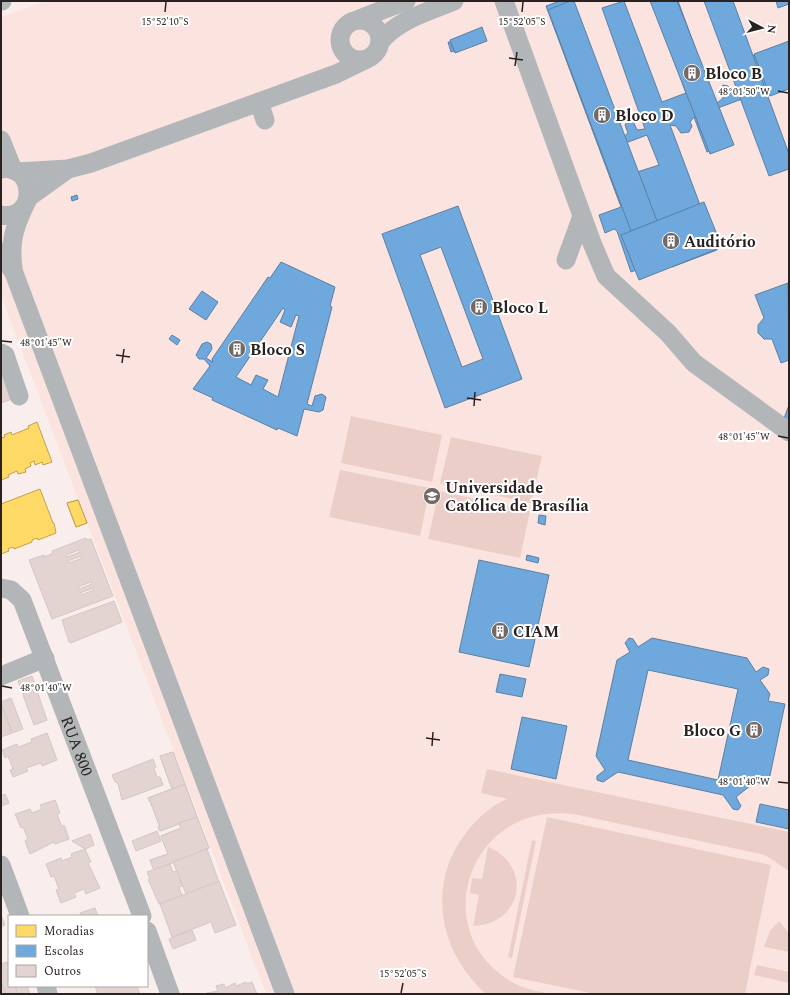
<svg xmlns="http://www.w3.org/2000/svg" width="790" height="995" viewBox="0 0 790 995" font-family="Spectral,serif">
<rect width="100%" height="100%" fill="#f9eeec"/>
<!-- built -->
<path fill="#fbe4e0" d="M46 1H789V994H266L1 296V17Z"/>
<!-- green -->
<g fill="#eccec9">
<path d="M351 416 442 435 432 482 341 463Z"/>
<path d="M451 437 542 456 531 503 440 483Z"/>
<path d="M340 470 430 488 420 536 329 517Z"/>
<path d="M439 491 530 511 520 558 428 539Z"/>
<path d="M487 769 789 832V871L765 855 578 815C469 796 421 937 518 985 529 990 541 992 553 994H486C438 951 425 881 469 829 479 817 492 805 507 799L481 793Z"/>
<path d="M547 817 771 865 745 994H595L513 977Z"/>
<path d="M532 840 536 841 512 958 508 957Z"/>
<path d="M488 847C533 865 523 925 473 926L479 895 470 893 472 878 482 879Z"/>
<path d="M779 921 789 933V952L764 947 770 931Z"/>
<path d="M757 965 789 972V983L754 975Z"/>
</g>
<!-- homes -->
<g fill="#ffd966" stroke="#bfa251">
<path d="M37 422 52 462 43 465 42 462 35 465 34 461 30 463 31 466 25 469 26 472 18 474 17 471 8 475 9 477 1 480V438L5 437 4 435 11 432 12 435 29 428 28 426Z"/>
<path d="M40 489 53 523H54L56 533 38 540 37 538 32 540V542L14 549 13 547 8 549 9 551 1 554V504Z"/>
<path d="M78 500 87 523 76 527 67 503Z"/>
<path d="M78 500 87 523 76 527 67 503Z"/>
</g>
<!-- schools -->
<g fill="#6fa8dc" stroke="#5a80a4" fill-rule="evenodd">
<path d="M560 1H570L621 139 628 133 625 125 628 120 633 121 637 130 645 129 602 8 624 1 662 102 686 93 653 1H678L716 104 723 98 720 90 723 85 728 86 732 95 740 94 705 1H732L752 56 789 42V88L767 96 789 155V168L770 174 742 99 718 108 731 144 707 152 694 117 690 122 692 126 689 132 681 133 676 126 670 125 717 250 672 267 669 258 662 260 664 267 658 269 655 263 631 272 617 231 614 229 605 233 599 215 621 207 546 6ZM647 135 659 165 634 173 623 144Z"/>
<path d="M570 1H574L657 221 631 231 548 10Z"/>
<path d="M650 1H677L734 145 710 154Z"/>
<path d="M704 1H733L789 154V169L769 176Z"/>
<path d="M776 1H789V4L778 8Z"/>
<path d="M482 27 487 41 455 53 450 40Z"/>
<path d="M789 41V89L770 96 754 54Z"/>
<path d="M448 42H450L454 51 451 52Z"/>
<path d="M77 195 78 199 72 201 71 197Z"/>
<path d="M704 202 722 247 639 280 621 235Z"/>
<path d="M458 206 522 379 445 408 382 234ZM441 247 483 359 462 367 420 255Z"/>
<path d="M281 262 335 287 330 306 332 307 307 404 312 406 315 396 322 394 326 397 323 410 319 412 304 409 297 436 278 428 277 430 212 400 213 398 193 389 210 366 204 359H199L196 355 202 344 207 342 211 344 212 349 206 358 213 362 212 359 268 277 270 278ZM283 308 285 310 280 322 291 327 296 315 299 316 278 397 263 389 268 380 256 375 251 385 236 377Z"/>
<path d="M788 283 789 360 781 363 772 339H764L758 333V325L764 318 755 295Z"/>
<path d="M202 291 218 302 206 320 189 309Z"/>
<path d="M172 335 180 340 177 345 169 339Z"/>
<path d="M789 405V423L783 421Z"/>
<path d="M539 515 546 516 545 525 538 523Z"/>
<path d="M527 555 539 558 538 563 526 560Z"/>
<path d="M479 560 549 575 529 667 459 652Z"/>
<path d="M629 638 633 639 638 647 652 638 747 658 756 672 763 667 769 669 768 675 760 680 770 694 768 701 785 704 768 785 755 782 736 797 741 806 738 810 733 809 723 795 618 772 603 782 597 780V776L605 770 596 756 617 660 630 652 625 643ZM648 670 738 689 718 780 628 760Z"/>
<path d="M500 674 526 679 522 697 496 692Z"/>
<path d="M522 717 567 726 556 779 511 769Z"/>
<path d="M760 804 789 810V829L756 822Z"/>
</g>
<!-- building -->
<g fill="#e4d4d1" stroke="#d1c8c7" fill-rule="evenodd">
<path d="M1 359 15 398 1 403Z"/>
<path d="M86 538 87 540 91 539 113 596 52 619 29 560 44 555 45 557 53 553 52 551ZM79 550 80 552 67 557 66 555ZM81 556 82 558 69 563 68 561ZM91 582 92 584 79 589 78 587ZM93 588 94 590 81 595 80 593Z"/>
<path d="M114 601 122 622 71 643 69 642 62 620Z"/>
<path d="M32 676 47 720 34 725 18 681Z"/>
<path d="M11 698 23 729 12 733 1 704V702Z"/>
<path d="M1 703 12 733 1 737Z"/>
<path d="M47 733 57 760 42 766 41 763 26 768 28 771 13 777 10 770 13 769 8 756 5 758 2 750 17 744 18 747 32 742 31 739Z"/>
<path d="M173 752 185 784 172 789 160 756Z"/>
<path d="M173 752 185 784 172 789 160 756Z"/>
<path d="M153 759 156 767 154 769 157 777H160L163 785 122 800 118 783 115 782 112 775Z"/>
<path d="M185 784 197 817 160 831 158 827H160L150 801H149L148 798Z"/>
<path d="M185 784 197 817 160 831 158 827H160L150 801H149L148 798Z"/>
<path d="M5 794 9 803 1 806V796Z"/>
<path d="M55 800 60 813 57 814 62 827 64 825 69 839 55 844 54 842 30 854 25 841 28 839 23 827 21 828 15 814 30 809 32 813 42 809 40 805Z"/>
<path d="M197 817 209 848 154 870 150 860 168 854 161 836 181 828 179 823Z"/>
<path d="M197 817 209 848 154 870 150 860 168 854 161 836 181 828 179 823Z"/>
<path d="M157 831 161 841 136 851 132 841Z"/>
<path d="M90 834 94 845 85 849 72 841Z"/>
<path d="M85 849 91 862 88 863 100 888 86 894 84 889 74 893 76 897 61 903 56 890 59 889 54 876 51 877 46 864 61 858 62 861 72 857 71 854Z"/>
<path d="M207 849 219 882 186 894 173 862Z"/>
<path d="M170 864 173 872 177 871 182 886 179 887 182 896 159 904 148 879H150L147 872Z"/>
<path d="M219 881 236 925 215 933 211 922 172 937 160 904Z"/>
<path d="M95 908 98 916H82L80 913Z"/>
<path d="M1 915 5 925 1 927Z"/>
<path d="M192 930 196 940 173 949 169 939Z"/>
<path d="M7 962 9 969V986H15L18 994H6L1 981V964Z"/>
<path d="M1 981 6 994H1Z"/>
<path d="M246 982 247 984 252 982 257 994 207 993 218 991 216 986 224 984 225 988 235 983 236 986Z"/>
<path d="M15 986H27L30 994H18Z"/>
<path d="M95 986H137L140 994H98Z"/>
</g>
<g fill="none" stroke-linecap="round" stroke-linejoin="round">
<!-- minor -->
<g stroke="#b2b6b9" stroke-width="19">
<path d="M1 1H2"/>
<path d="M504 1 592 243 606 276 668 333 694 363 789 432"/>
<path d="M359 19 406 1"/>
<circle cx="360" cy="40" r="20"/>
<path d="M380 42C399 19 428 12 454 1"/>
<path d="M259 102 265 120"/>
<path d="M1 140 13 170"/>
<path d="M1 169C36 162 38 222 1 215"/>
<path d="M17 172 68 169 91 163 336 74 367 59"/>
<path d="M29 197 68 169"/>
<path d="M1 252 14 273 285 994"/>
<path d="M566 260 582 216"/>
<path d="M13 268C10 244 13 231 23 209"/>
<path d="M1 353 5 355 19 396"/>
<path id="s1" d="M1 588 11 590 22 600 142 916"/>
<path d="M1 676 45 658"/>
<path d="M1 865 20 916"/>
<path d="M147 931 170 994"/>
<path d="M46 986 48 994"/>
</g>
</g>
<!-- ticks -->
<path fill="none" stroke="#2a2220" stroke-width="1.5" d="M165 12 166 2M522 12 523 2M509 58 523 60M515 66 517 52M778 91 788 93M2 341 12 342M116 355 130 357M122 363 124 349M467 398 481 400M474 406 475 392M778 436 788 438M2 686 12 688M426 738 440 740M432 746 433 732M778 782 788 783M401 993 403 983"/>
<!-- icons -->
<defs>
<symbol id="building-disc" viewBox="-11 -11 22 22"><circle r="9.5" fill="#726967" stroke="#fff"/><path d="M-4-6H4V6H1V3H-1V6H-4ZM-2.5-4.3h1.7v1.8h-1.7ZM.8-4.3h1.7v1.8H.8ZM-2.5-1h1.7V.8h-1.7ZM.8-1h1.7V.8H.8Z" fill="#fff"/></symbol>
<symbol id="university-disc" viewBox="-11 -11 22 22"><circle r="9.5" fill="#726967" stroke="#fff"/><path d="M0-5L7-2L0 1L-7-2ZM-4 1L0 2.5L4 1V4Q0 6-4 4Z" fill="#fff"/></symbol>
</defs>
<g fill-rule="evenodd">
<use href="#building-disc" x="682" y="63" width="20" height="20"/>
<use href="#building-disc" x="592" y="105" width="20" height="20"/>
<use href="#building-disc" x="661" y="231" width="20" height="20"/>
<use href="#building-disc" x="469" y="297" width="20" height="20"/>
<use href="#building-disc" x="227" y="339" width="20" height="20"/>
<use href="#university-disc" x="422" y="486" width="20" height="20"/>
<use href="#building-disc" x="490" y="621" width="20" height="20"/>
<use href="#building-disc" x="744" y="720" width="20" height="20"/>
</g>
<g text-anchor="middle" stroke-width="4" stroke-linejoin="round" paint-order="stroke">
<!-- poi labels -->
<g font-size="16" font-weight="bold" fill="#2a2220" stroke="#fff" text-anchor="start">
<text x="705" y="79">Bloco B</text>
<text x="615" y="121">Bloco D</text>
<text x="684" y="247">Auditório</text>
<text x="492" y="313">Bloco L</text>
<text x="250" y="355">Bloco S</text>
<text x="445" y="493">Universidade<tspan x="445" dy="18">Católica de Brasília</tspan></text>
<text x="513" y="637">CIAM</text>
<text x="741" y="736" text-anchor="end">Bloco G</text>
</g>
<!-- street labels -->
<g font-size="16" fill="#2a2220" stroke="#fff">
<text dy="6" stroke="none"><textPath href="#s1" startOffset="181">RUA 800</textPath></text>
</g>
</g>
<g font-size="10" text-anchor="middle" fill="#2a2220" stroke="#fff" stroke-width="4" stroke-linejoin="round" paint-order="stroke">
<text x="165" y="25">15°52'10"S</text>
<text x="522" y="25">15°52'05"S</text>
<text x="744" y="95">48°01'50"W</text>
<text x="46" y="346">48°01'45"W</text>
<text x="744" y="440">48°01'45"W</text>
<text x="46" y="691">48°01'40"W</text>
<text x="744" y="785">48°01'40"W</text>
<text x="403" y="977">15°52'05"S</text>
</g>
<!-- border -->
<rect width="790" height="995" fill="none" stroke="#2a2220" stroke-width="4"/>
<!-- legend -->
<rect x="8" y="915" width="140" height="72" fill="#ffffff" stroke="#aaa7a6"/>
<rect x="16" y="925" width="20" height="12" fill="#ffd966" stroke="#aaa7a6"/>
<text x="44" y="935" font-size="12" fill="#2a2220">Moradias</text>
<rect x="16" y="945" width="20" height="12" fill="#6fa8dc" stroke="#aaa7a6"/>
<text x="44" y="955" font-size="12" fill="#2a2220">Escolas</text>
<rect x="16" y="965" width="20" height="12" fill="#e4d4d1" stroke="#aaa7a6"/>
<text x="44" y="975" font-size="12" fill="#2a2220">Outros</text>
<!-- north arrow -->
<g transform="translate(762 28) rotate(97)" stroke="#ffffff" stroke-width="3" paint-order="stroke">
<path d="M0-3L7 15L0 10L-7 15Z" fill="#2a2220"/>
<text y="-6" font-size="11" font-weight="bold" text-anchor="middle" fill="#2a2220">N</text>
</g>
</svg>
